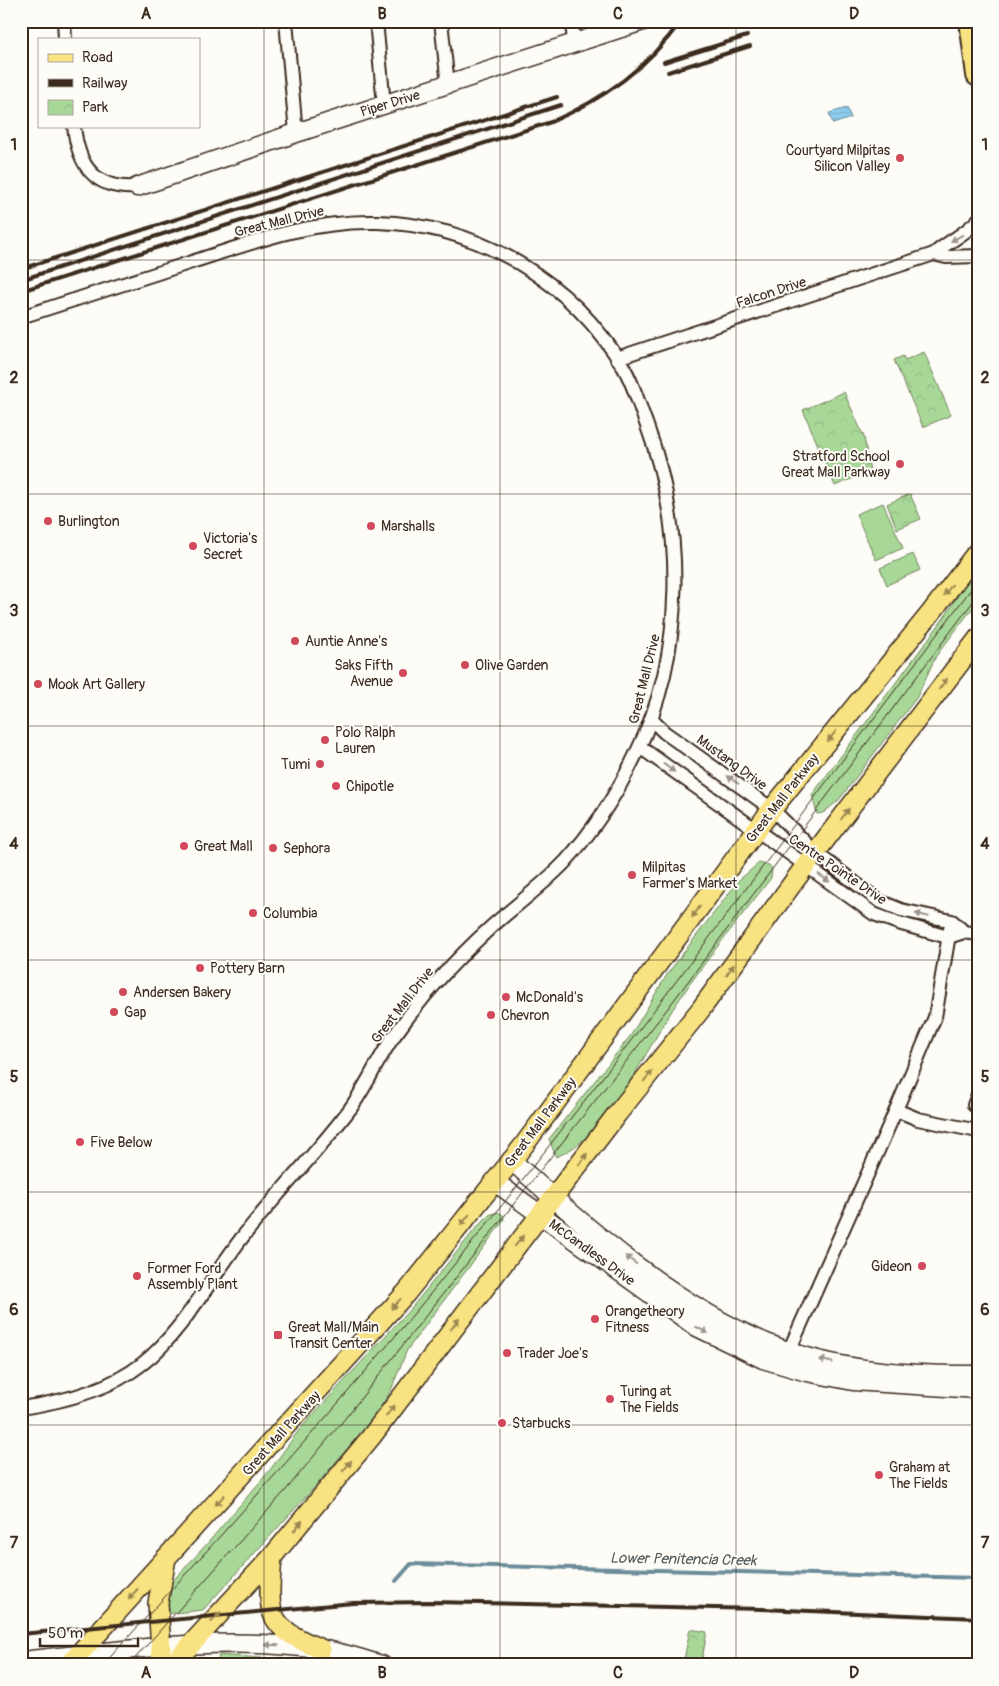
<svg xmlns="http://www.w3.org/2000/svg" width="999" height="1686" viewBox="0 0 999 1686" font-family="Pangolin,sans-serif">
<defs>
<pattern id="park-crowns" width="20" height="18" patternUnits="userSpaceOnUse" patternTransform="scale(1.25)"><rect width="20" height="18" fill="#a8d898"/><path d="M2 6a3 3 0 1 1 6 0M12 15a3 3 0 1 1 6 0" fill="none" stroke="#92ba83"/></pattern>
<pattern id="water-rules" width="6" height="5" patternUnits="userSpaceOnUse" patternTransform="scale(1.25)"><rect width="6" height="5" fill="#8ccded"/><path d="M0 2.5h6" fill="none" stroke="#7ab0cb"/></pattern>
</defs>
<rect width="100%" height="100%" fill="#fdfcf7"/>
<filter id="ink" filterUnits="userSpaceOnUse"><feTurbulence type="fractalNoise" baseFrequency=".02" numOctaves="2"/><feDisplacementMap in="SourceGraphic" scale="10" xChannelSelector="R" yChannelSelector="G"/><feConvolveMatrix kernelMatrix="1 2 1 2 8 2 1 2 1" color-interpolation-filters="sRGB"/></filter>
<g filter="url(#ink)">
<!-- green -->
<g fill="#a8d898" stroke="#72815b">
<path d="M883 503 903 548 876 560 856 514Z"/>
<path d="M913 554 920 570 887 585 880 568Z"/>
<path d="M978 563V601L936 656 917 697 838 801 823 813 817 814 812 795 944 618Z"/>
<path d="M759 863 769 865 772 869 771 878C740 918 707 958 679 1000 647 1046 610 1136 556 1157L549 1139 631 1035 668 973 739 880Z"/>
<path d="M498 1212 503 1215 504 1220 407 1350 391 1390 376 1415 312 1490 203 1610 166 1614 167 1587 206 1545 270 1470 299 1430 413 1306 477 1227 489 1215Z"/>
<path d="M219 1655 276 1659 220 1661 218 1659Z"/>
</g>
<!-- park -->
<g fill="url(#park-crowns)" stroke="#72815b">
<path d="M924 352 951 415 923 427 894 360 903 356 905 360Z"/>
<path d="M844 392 864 437 870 471 835 486 803 410Z"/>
<path d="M910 494 921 519 897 529 887 504Z"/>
<path d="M690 1629 707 1632 701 1665H683Z"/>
</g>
<!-- water -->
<path fill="url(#water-rules)" stroke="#6c8c9a" d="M847 108 851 118 833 124 829 113Z"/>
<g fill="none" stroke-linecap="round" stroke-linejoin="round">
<!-- stream -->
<path stroke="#6c8c9a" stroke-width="4" d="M396 1581 411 1564 978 1578"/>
<defs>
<g id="street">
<path d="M64 21 65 39"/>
<path d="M286 21 296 133"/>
<path d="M376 21 384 105"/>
<path d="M441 21 448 85"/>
<path d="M572 21 574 44"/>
<path d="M74 126C78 165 94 190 137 187"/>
<path d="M934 254 946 257 978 256"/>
<path d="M21 317C78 299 135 280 192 262 253 242 312 220 377 222 479 225 571 280 624 368 634 385 639 405 646 423 685 528 686 652 636 754 618 792 594 830 565 862 542 886 515 906 490 928 456 959 424 994 397 1032 379 1056 368 1084 350 1109 316 1154 276 1194 241 1239 212 1277 180 1335 142 1364 109 1390 62 1402 21 1408"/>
<path d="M617 358 934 254C948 241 965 235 978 220"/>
<path d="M651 719 664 732 772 809 816 853 879 901 901 910 952 921 964 932"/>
<path d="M640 747 874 914 898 923 948 937 964 932 978 934"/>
<path d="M950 929 935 1017 896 1110 918 1119 978 1131"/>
<path d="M974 1105 978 1095"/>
<path d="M789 1351 896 1110"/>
</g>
<g id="secondary">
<path d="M137 187 296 133 643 21"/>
<path d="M511 1160C586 1228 675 1306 769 1344 835 1371 908 1376 978 1375"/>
<path d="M495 1182 695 1326 763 1359 807 1372 853 1381 978 1389"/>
<path d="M21 1661C119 1651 221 1635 319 1649 340 1652 361 1659 382 1665"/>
</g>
<g id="primary">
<path d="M272 1557C268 1613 264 1626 321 1649"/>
<path d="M69 1665 407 1292 524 1145 772 809 930 614 978 551"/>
<path d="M162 1665 158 1603 166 1558"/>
<path d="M172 1665 272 1557 371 1437 617 1114 701 1009 806 865 978 639"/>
</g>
<path id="highway" d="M971 21 978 75"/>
</defs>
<!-- street casing -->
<use href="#street" stroke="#3b2a1e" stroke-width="16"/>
<!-- secondary casing -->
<use href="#secondary" stroke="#3b2a1e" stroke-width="21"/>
<!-- primary casing -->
<use href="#primary" stroke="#3b2a1e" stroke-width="22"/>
<!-- highway casing -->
<use href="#highway" stroke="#3b2a1e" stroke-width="26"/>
<!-- street -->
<use href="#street" stroke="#fdfcf7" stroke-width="12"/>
<!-- secondary -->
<use href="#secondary" stroke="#fdfcf7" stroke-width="18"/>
<!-- primary -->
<use href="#primary" stroke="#f8e281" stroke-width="19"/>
<!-- highway -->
<use href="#highway" stroke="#f8e281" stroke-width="22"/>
<!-- tram -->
<g stroke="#3b2a1e" stroke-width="1">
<path d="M103 1665C200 1558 299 1451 392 1340 597 1095 785 835 978 580"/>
<path d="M129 1665 286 1490 347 1416 668 1008 978 595"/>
</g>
<!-- rail -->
<g stroke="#3b2a1e" stroke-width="4">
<path d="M664 62 747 36"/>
<path d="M668 72 750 46"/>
<path d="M21 269 557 97"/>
<path d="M21 280 561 105"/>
<path d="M21 291 551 122C604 99 647 68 681 21"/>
<path d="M21 1634 353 1603 432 1602 762 1609 978 1618"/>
</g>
</g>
<!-- one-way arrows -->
<defs><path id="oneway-solid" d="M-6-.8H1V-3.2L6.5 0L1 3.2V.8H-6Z" transform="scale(1.25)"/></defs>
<g fill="#9c938a">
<use href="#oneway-solid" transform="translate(957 238) rotate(151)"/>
<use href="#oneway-solid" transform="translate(669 768) rotate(36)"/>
<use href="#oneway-solid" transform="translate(733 780) rotate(-145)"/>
<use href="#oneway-solid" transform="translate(824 878) rotate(36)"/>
<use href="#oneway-solid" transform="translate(922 915) rotate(-167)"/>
<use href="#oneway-solid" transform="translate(631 1260) rotate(-143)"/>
<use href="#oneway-solid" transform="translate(702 1330) rotate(28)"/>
<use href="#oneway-solid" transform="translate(826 1361) rotate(-166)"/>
<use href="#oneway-solid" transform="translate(272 1645) rotate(-179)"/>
</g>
<g fill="#9a8650">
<use href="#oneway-solid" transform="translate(948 590) rotate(127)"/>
<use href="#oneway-solid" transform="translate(943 684) rotate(-53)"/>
<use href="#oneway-solid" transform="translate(832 736) rotate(129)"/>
<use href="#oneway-solid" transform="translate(845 814) rotate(-53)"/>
<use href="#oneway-solid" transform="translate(696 912) rotate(126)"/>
<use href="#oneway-solid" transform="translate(730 970) rotate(-54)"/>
<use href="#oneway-solid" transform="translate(648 1076) rotate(-51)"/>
<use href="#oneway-solid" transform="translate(583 1159) rotate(-53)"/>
<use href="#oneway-solid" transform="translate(465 1220) rotate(129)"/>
<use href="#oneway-solid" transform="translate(519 1241) rotate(-52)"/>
<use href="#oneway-solid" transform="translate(396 1304) rotate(132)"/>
<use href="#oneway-solid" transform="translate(455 1324) rotate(-53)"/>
<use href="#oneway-solid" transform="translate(390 1411) rotate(-53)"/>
<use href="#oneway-solid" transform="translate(347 1466) rotate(-51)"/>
<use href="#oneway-solid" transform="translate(220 1500) rotate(132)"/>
<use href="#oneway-solid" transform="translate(298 1526) rotate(-50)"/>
<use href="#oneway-solid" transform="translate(133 1594) rotate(133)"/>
<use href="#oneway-solid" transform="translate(216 1617) rotate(-47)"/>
</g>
</g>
<!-- grid -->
<path fill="none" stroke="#3b2a1e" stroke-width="1" stroke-opacity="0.55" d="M264 21V1665M500 21V1665M736 21V1665M21 260H978M21 494H978M21 726H978M21 960H978M21 1192H978M21 1425H978"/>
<!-- markers -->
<g fill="#d1495b" stroke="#fdfcf7" stroke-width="2">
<circle cx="900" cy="158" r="5"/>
<circle cx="900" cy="464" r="5"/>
<circle cx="48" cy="521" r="5"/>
<circle cx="371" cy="526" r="5"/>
<circle cx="193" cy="546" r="5"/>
<circle cx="295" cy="641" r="5"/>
<circle cx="465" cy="665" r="5"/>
<circle cx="403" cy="673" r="5"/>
<circle cx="38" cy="684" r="5"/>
<circle cx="325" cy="740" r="5"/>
<circle cx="320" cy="764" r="5"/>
<circle cx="336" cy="786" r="5"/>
<circle cx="184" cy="846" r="5"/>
<circle cx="273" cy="848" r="5"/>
<circle cx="632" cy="875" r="5"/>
<circle cx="253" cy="913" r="5"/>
<circle cx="200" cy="968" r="5"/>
<circle cx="123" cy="992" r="5"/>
<circle cx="506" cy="997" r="5"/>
<circle cx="114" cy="1012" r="5"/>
<circle cx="491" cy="1015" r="5"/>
<circle cx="80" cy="1142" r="5"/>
<circle cx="922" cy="1266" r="5"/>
<circle cx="137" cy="1276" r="5"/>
<circle cx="595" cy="1319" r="5"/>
<rect x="273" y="1330" width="10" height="10" rx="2.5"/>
<circle cx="507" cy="1353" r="5"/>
<circle cx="610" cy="1399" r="5"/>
<circle cx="502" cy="1423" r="5"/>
<circle cx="879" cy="1475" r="5"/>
</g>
<g text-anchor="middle" stroke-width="4" stroke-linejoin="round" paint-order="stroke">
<!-- street labels -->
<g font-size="14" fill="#3b2a1e" stroke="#fdfcf7">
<text transform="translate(390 103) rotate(-17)" y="5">Piper Drive</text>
<text transform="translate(279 221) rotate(-14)" y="5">Great Mall Drive</text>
<text transform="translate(771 292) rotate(-18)" y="5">Falcon Drive</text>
<text transform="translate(644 679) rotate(-76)" y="5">Great Mall Drive</text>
<text transform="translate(732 762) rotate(36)" y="5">Mustang Drive</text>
<text transform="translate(782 798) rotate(-52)" y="5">Great Mall Parkway</text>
<text transform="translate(838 869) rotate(34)" y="5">Centre Pointe Drive</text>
<text transform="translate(402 1005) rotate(-52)" y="5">Great Mall Drive</text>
<text transform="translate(540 1122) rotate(-53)" y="5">Great Mall Parkway</text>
<text transform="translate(592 1252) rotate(36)" y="5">McCandless Drive</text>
<text transform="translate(281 1433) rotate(-48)" y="5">Great Mall Parkway</text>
</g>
<!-- poi labels -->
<g font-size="14" fill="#3b2a1e" stroke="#fdfcf7" text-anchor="start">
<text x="890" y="155" text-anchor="end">Courtyard Milpitas<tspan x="890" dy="16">Silicon Valley</tspan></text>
<text x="890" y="461" text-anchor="end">Stratford School<tspan x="890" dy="16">Great Mall Parkway</tspan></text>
<text x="58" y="526">Burlington</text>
<text x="381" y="531">Marshalls</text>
<text x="203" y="543">Victoria's<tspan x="203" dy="16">Secret</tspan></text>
<text x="305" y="646">Auntie Anne's</text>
<text x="393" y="670" text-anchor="end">Saks Fifth<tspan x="393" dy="16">Avenue</tspan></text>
<text x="475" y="670">Olive Garden</text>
<text x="48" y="689">Mook Art Gallery</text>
<text x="335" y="737">Polo Ralph<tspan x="335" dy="16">Lauren</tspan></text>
<text x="310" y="769" text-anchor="end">Tumi</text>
<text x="346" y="791">Chipotle</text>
<text x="194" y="851">Great Mall</text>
<text x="283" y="853">Sephora</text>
<text x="642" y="872">Milpitas<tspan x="642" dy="16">Farmer's Market</tspan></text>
<text x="263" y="918">Columbia</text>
<text x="210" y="973">Pottery Barn</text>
<text x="133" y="997">Andersen Bakery</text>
<text x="516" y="1002">McDonald's</text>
<text x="124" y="1017">Gap</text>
<text x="501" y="1020">Chevron</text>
<text x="90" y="1147">Five Below</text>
<text x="912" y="1271" text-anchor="end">Gideon</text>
<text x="147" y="1273">Former Ford<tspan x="147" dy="16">Assembly Plant</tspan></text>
<text x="605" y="1316">Orangetheory<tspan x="605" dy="16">Fitness</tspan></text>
<text x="288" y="1332">Great Mall/Main<tspan x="288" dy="16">Transit Center</tspan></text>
<text x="517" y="1358">Trader Joe's</text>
<text x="620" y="1396">Turing at<tspan x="620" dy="16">The Fields</tspan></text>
<text x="512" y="1428">Starbucks</text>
<text x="889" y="1472">Graham at<tspan x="889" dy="16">The Fields</tspan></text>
</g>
<!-- water labels -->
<g font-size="15" font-style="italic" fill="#535b5c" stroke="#fdfcf7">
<text transform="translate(683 1559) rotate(1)" y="5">Lower Penitencia Creek</text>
</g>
</g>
<!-- margin -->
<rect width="999" height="1686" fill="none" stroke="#fdfcf7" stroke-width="55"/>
<!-- legend -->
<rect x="38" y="38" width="162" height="90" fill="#fdfcf7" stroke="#afa8a0"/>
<rect x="48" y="54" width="25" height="8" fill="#f8e281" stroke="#afa8a0"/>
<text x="82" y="62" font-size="15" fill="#3b2a1e">Road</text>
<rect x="48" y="79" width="25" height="8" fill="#3b2a1e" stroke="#afa8a0"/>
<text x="82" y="88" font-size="15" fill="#3b2a1e">Railway</text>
<rect x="48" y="100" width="25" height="15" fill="url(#park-crowns)" stroke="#afa8a0"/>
<text x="82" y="112" font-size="15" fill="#3b2a1e">Park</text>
<!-- scale -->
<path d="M40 1638v8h98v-8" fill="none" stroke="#3b2a1e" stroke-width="2.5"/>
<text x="48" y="1638" font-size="15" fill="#3b2a1e" stroke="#fdfcf7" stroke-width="4" paint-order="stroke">50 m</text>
<rect x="28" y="28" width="944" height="1630" fill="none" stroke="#3b2a1e" stroke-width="2"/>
<g font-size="16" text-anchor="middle" font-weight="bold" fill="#3b2a1e">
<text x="146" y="19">A</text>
<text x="382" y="19">B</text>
<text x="618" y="19">C</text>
<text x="854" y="19">D</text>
<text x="14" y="150">1</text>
<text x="985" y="150">1</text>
<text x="14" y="383">2</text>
<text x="985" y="383">2</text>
<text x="14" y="616">3</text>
<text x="985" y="616">3</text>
<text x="14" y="849">4</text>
<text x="985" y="849">4</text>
<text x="14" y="1082">5</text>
<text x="985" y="1082">5</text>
<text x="14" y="1315">6</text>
<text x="985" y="1315">6</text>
<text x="14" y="1548">7</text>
<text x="985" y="1548">7</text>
<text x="146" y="1678">A</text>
<text x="382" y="1678">B</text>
<text x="618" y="1678">C</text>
<text x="854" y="1678">D</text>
</g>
</svg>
